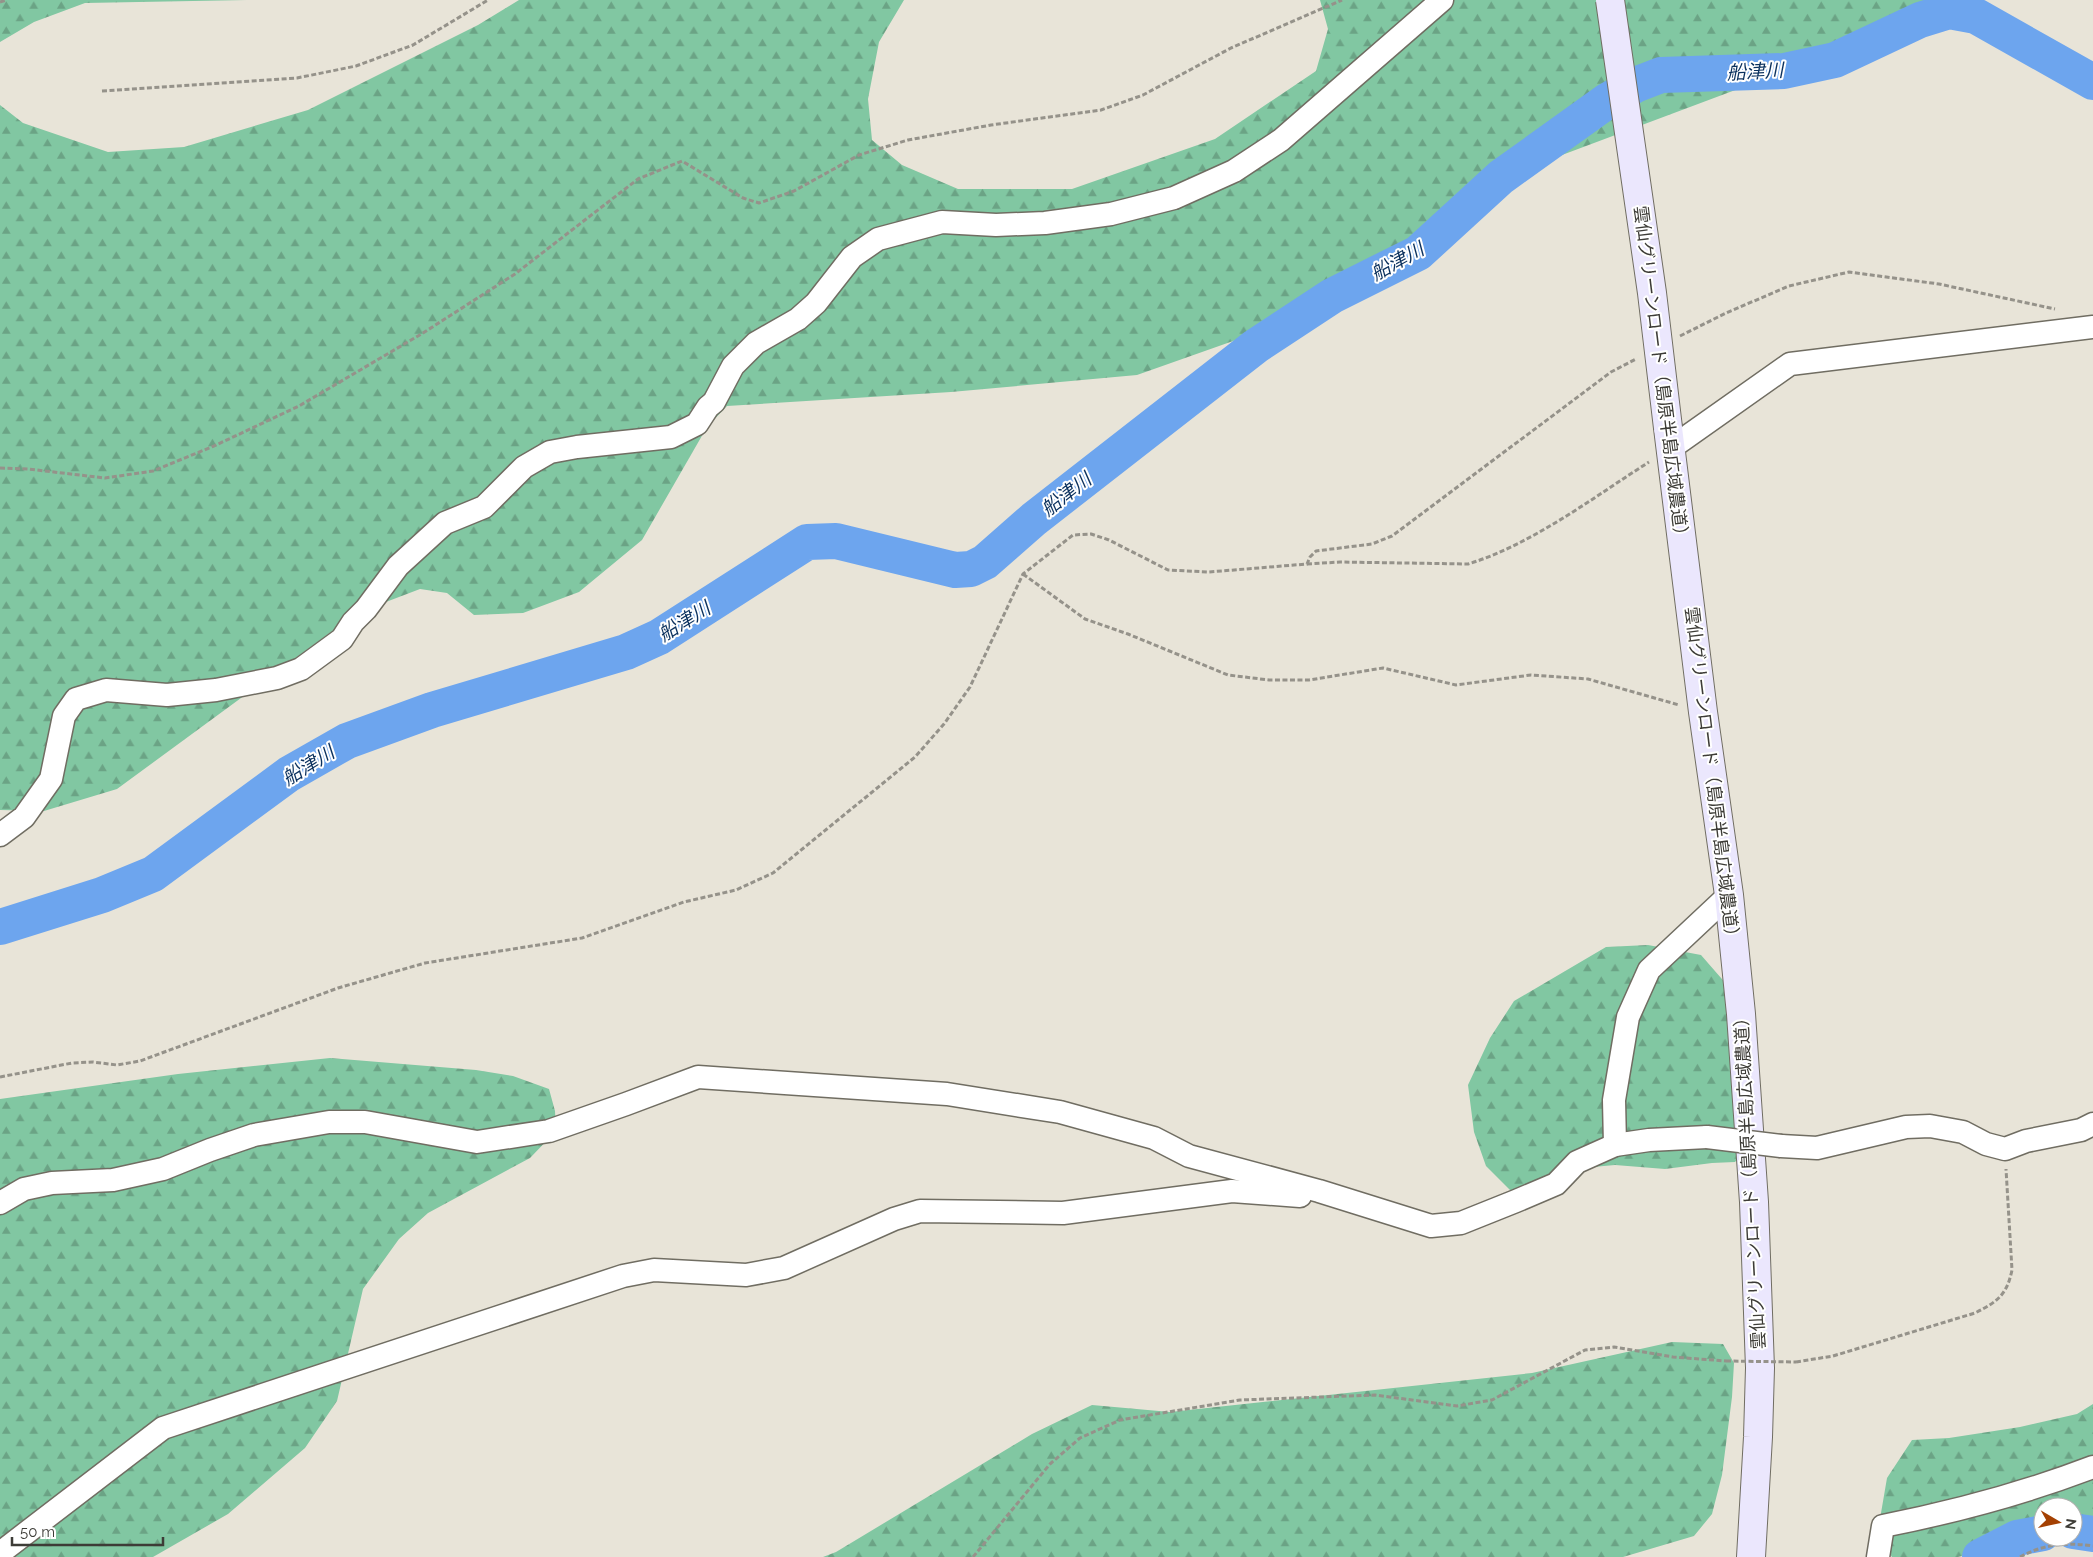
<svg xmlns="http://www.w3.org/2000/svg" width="2093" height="1557" viewBox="0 0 2093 1557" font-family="Raleway,'Noto Sans JP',sans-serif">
<defs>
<pattern id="forest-firs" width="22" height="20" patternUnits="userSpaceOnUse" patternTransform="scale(1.25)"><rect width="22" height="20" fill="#81c7a2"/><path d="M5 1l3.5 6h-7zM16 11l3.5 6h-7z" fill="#6ba385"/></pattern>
</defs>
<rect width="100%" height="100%" fill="#e8e4d8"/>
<!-- forest -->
<g fill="url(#forest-firs)">
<path d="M0 0H247L85 3 34 22 0 42Z"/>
<path d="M519 0H904L879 42 868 99 872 140 902 165 958 189H1072L1215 139 1316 71 1328 29 1320 0H1963L1837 52 1546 161 1321 289 1236 340 1137 375 951 392 727 406 707 427 642 540 579 592 523 613 474 615 447 593 420 589 357 613 117 789 44 811 0 810V105L23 123 108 152 184 147 308 110 478 25Z"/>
<path d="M1648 945 1701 955 1728 986 1752 1142 1735 1162 1712 1163 1665 1169 1615 1165 1582 1168 1514 1194 1486 1166 1474 1132 1468 1085 1490 1038 1514 1001 1606 947Z"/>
<path d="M330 1058 476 1070 513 1076 549 1089 555 1111 556 1131 530 1158 428 1213 399 1239 363 1289 337 1401 305 1448 228 1514 153 1557H0V1099L178 1074Z"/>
<path d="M1672 1342 1723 1344 1734 1363 1732 1397 1722 1475 1712 1514 1694 1536 1623 1557H823L836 1552 1032 1434 1092 1405 1170 1412 1532 1373Z"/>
<path d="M2093 1404V1524L2073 1529V1507H2043V1537L1958 1557H1892L1881 1541V1513L1887 1478 1912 1440 1949 1438 2020 1427 2077 1414Z"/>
</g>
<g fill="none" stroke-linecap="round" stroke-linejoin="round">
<!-- river -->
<g stroke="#6da5ee" stroke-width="36">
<path d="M0 927 102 895 153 874 289 774 347 741 432 710 626 652 659 637 807 542 836 541 955 570 971 569 985 562 1034 519 1256 346 1332 296 1418 253 1501 177 1607 101 1635 85 1661 75 1784 71 1835 60 1920 20 1949 11 1976 16 2093 82"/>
<path d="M2073 1531 2093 1534"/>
<path d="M1980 1557 2017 1538 2043 1533"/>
</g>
<defs>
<g id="street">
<path d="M1671 448 1790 364 2093 327"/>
<path d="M0 835 24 817 51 779 64 716 76 699 106 690 167 695 216 690 277 678 301 669 342 639 353 622 366 609 398 566 445 523 484 507 524 467 550 452 577 447 671 437 697 424 708 407 714 402 733 366 756 343 798 319 816 303 852 257 878 239 942 222 996 225 1045 223 1111 214 1174 198 1234 171 1281 140 1442 0"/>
<path d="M1615 1145 1614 1100 1628 1017 1649 970 1729 895"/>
<path d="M1781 1146 1817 1148 1906 1127 1930 1126 1963 1132 1986 1144 2005 1149 2026 1141 2081 1130 2093 1124"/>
<path d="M0 1203 24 1189 52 1183 113 1180 163 1169 210 1150 254 1135 329 1122H365L477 1142 549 1131 626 1104 698 1077 947 1094 1060 1112 1154 1138 1189 1156 1319 1191 1431 1226 1461 1223 1516 1201 1556 1184 1577 1162 1615 1145 1649 1140 1707 1137"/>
<path d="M0 1553 163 1428 623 1276 654 1270 746 1275 784 1268 894 1219 920 1211 1063 1213 1232 1191 1300 1196"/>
<path d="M1878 1557 1883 1526C1954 1512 2025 1493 2093 1467"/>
</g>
<path id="secondary" d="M1668 428 1703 712 1729 895 1741 1014 1754 1202 1760 1368 1758 1437 1751 1557"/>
</defs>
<!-- street casing -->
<use href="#street" stroke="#706d62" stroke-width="25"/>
<!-- secondary casing -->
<use href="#secondary" stroke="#706d62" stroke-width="30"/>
<!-- path -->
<g stroke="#95928a" stroke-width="3" stroke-dasharray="5 2.5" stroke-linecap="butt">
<path d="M0 2 7 0"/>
<path d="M102 91 297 78 356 66 413 45 488 0"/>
<path d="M1680 336 1726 313 1789 286 1849 272 1939 284 2055 309"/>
<path d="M0 468 28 469 105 478 153 471 214 446 299 406 423 333 515 274 638 179 682 161 743 198 759 203 794 191 859 155 908 140 991 125 1101 110 1143 95 1231 48 1342 0"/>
<path d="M1307 564 1340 562 1468 564C1531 545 1594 497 1649 462"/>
<path d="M1023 574 1085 619 1128 634 1228 675 1269 680H1309L1383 668 1456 685 1531 675 1588 679 1679 705"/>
<path d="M0 1077 72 1063 93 1062 117 1065 140 1061 338 988 425 963 582 938 684 902 736 890 773 873 915 757 944 724 970 687 1023 574 1073 535 1091 534 1109 540 1168 570 1209 572 1307 564 1310 557 1316 551 1372 544 1392 536 1611 372 1636 359"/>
<path d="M1796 1362 1833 1356 1975 1313C1997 1302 2007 1295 2012 1270L2006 1169"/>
<path d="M973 1557 1050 1464 1080 1438 1120 1420 1240 1400 1375 1395 1457 1406 1492 1400 1585 1350 1614 1347 1673 1357 1726 1361"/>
<path d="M2020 1557C2044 1544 2066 1542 2093 1546"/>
</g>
<!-- street -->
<use href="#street" stroke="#fff" stroke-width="22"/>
<!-- secondary -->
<use href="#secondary" stroke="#ebe7fd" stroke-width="28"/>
<defs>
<path id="street-bridge" d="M1707 1137 1781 1146"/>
<path id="secondary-bridge" d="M1610 0 1652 293 1668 428"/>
</defs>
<!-- street-bridge casing -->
<use href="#street-bridge" stroke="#706d62" stroke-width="25" stroke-linecap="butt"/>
<!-- secondary-bridge casing -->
<use href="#secondary-bridge" stroke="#706d62" stroke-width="30" stroke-linecap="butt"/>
<!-- path-bridge -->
<path stroke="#95928a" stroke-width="3" stroke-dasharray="5 2.5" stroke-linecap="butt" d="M1726 1361 1796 1362"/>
<!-- street-bridge -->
<use href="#street-bridge" stroke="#fff" stroke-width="22"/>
<!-- secondary-bridge -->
<use href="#secondary-bridge" stroke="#ebe7fd" stroke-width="28"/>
</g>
<g text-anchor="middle" stroke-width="4" stroke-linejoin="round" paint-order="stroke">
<!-- street labels -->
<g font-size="18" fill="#3d3c37" stroke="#fff">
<text transform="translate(1661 375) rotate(83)" y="6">雲仙グリーンロード（島原半島広域農道）</text>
<text transform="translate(1712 776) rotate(83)" y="6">雲仙グリーンロード（島原半島広域農道）</text>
<text transform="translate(1750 1179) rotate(-93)" y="6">雲仙グリーンロード（島原半島広域農道）</text>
</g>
<!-- water labels -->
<g font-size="19" font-style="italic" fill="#0b315e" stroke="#fff">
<text transform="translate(1755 71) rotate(-3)" y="7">船津川</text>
<text transform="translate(1397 261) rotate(-29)" y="7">船津川</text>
<text transform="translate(1066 494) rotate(-38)" y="7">船津川</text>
<text transform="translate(684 621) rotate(-32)" y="7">船津川</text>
<text transform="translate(308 765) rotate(-32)" y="7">船津川</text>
</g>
</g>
<!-- north arrow -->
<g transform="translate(2058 1522) rotate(99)"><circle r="24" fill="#ffffff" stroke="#b1b1af"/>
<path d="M0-4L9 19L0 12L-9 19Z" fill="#a44103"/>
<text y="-8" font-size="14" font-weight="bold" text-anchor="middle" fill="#3d3c37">N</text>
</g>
<!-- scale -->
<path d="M12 1537v8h151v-8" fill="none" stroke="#3d3c37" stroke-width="2.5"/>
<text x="20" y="1537" font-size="15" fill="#3d3c37" stroke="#ffffff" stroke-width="4" paint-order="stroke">50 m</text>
</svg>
